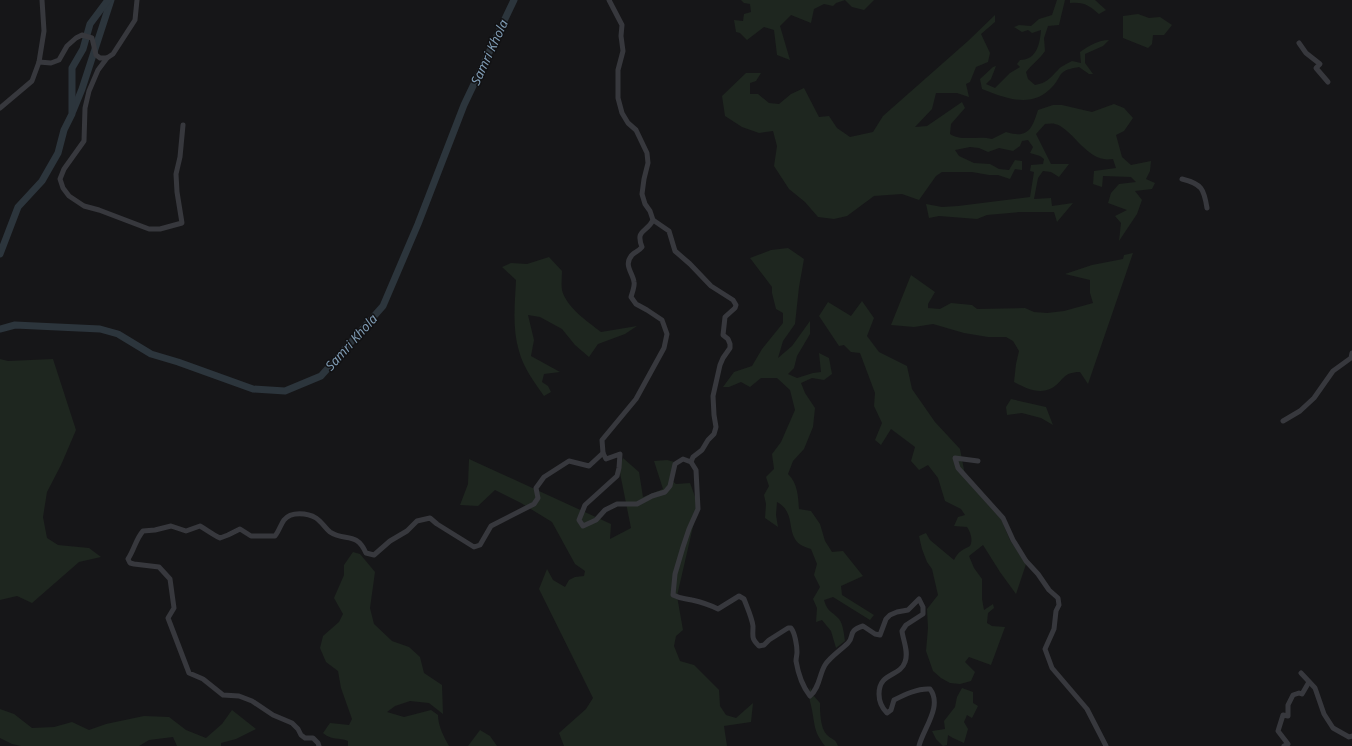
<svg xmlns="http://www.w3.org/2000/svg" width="1352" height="746" viewBox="0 0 1352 746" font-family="'Noto Sans',sans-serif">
<rect width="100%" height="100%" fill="#161618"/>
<!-- green -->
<g fill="#1e261f">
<path d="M741 0H845L836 3 833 6 824 4 814 9 811 23 791 15 780 26 790 60 777 55 774 30 764 27 747 40 740 33 736 32 734 20 743 21 744 14 751 12 750 4 744 3Z"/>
<path d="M845 0H874L864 10 852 7Z"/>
<path d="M1057 0H1065L1059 25 1048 26 1044 38 1045 51C1040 59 1032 64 1026 72L1028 79 1035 85C1047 83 1050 78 1058 70 1061 66 1067 64 1072 61L1081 63 1080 52C1089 46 1098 40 1109 40L1103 46 1085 54V63L1093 74H1089L1079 67C1074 68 1066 69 1062 73 1059 76 1057 82 1053 86 1033 109 1007 99 982 89L980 79 993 67 996 66 991 79 986 84 995 88 1010 73 1020 67 1017 64 1020 60C1037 60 1040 43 1041 30L1032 33 1028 30 1022 32 1014 27 1019 25 1031 26 1039 19 1052 15Z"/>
<path d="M1070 0H1095L1106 10 1099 14C1088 5 1085 2 1070 3Z"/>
<path d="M1138 14 1149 18 1160 17 1172 25 1164 35H1153L1152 44 1148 48 1123 38V16Z"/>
<path d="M995 15V22L981 34 990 53 988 62 976 67 970 82 966 84 969 97 957 93H936L932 109 915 127 927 126 962 102 965 108 951 124 950 134C962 142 979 135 992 139L1006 132C1028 139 1032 129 1038 110L1053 105H1062L1092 112 1114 104 1124 108 1133 118 1124 131 1116 135 1122 157 1131 165 1151 161 1150 171 1146 179 1155 183 1152 189 1135 191 1142 200 1137 214 1119 241 1121 223 1115 216 1127 210 1108 203 1111 193 1119 184 1136 182 1131 177 1103 176 1102 187 1093 184 1094 171 1116 168 1113 159C1110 159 1107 160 1104 159 1085 157 1070 127 1055 124 1052 123 1048 124 1045 124L1036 134 1051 164H1069L1059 177 1051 172 1043 171 1038 178 1034 199 1051 198 1052 206 1073 203 1057 222 1054 212H1020L987 215 977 219 939 216 929 218 926 204 942 207 958 206 1030 197 1034 172 1030 171 1031 165 1043 164 1044 159 1040 156 1030 153 1033 147 1028 140 1022 141 1020 146 1013 151 999 148 988 152 979 148 970 147 955 150 959 156 974 163 990 164 999 169 1009 170 1015 160 1022 161V170L1015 169 1010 179 998 175H989L972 172H942L936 176 919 200 902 194 874 196 847 216 834 219 818 217 805 202 789 189 774 166 777 146 773 131 759 133 742 127 725 116 722 96 746 73H761L756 81 750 83V94H758L769 103 779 104 791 94 804 88 819 117 829 116 837 128 850 137 873 132 883 116 968 41Z"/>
<path d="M788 248 804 259 799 287 795 324 783 341 778 358 792 346 810 321V334L797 356 794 368 788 374 797 378 813 373 821 372 819 353 829 358 832 374 824 380 812 378 801 383 805 393 815 408 813 427 804 449 793 461 788 474C798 484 798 496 799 509L811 511 820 524 825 541 832 552 843 551 863 576 841 586 842 595 874 615 870 620 833 597 824 600C828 613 831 610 839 619 843 624 844 634 845 641L836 648 831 631 822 620 816 622 817 608 813 599 820 587 814 575 817 564 811 549C805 547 798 545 795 539 788 528 794 511 777 502L776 515 778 527 765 518 766 504 764 495 769 486 766 477 774 469 772 454 781 442 795 410 790 390 777 378H761L750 387 741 382 729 387H723L734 372 752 366 762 349 783 323V313L776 309 772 293V287L750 258 771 250Z"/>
<path d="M1133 253 1088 384 1080 372C1062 372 1064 381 1052 388 1039 395 1025 388 1014 382L1016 364 1019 351 1013 341 1006 337H988L964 333 933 324 914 327 891 325 911 275 935 292 928 304V308L940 309 951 303 972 305 977 309 1025 308 1034 312 1047 313 1064 311 1093 303 1090 293V280L1065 274 1092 265 1123 259 1124 255Z"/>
<path d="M549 257 562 271C562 277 561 284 562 290 566 307 588 322 601 332L637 326 625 334 598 344 589 357 575 345 562 329 540 317 528 315 534 340 531 356 560 372 544 374 542 382 548 386 551 392 544 396C534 382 523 367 519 351 512 328 515 303 516 280L502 267 511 263 527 264Z"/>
<path d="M862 301 874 318 867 336 879 352 907 366 912 389 935 422 960 449 966 480 1001 519 1010 540 1026 564 1016 594 1000 572 983 545 969 556 974 568 982 579V599L984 610 993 604 994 608 988 613 987 623 992 626 1005 627 991 665 969 657 965 662 975 672 971 681 960 684 950 683 941 678 933 671 926 651 928 628 927 609 938 595 932 569 927 562 922 549 919 536 926 533 930 540 954 560C958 552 962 550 970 546 973 540 971 533 967 527L954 526 958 517 965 515 961 509 945 501 938 478 928 465 919 470 911 461 915 447 891 429 881 445 875 440 882 423 874 406 875 393 860 353 851 352 844 345 839 346 819 316 828 302 851 316Z"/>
<path d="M0 359 8 361 53 359 76 430 61 465 47 492 43 517 47 538 58 545 89 548 101 557 79 562 32 603 17 596 0 600Z"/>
<path d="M1011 399 1046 407 1053 425 1041 418 1022 413 1007 415 1006 407Z"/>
<path d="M623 458 639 472 643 497 663 489 654 461 667 460 678 463 670 479 676 484 690 483 698 505 677 596 683 630 676 636 674 646 680 661 694 665 719 690 720 706 726 715 736 718 753 703 751 722 724 726 727 746H564L559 733 586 709 593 698 539 589 547 569 553 580 565 587 569 580 575 577 584 576 585 571 575 564 552 522 521 503 495 490 478 506 460 505 468 484 469 459 611 524 610 539 631 528 619 468Z"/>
<path d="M353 552 360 554 375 572 370 608 374 624 392 641 409 647 420 657 424 673 442 685 443 714 429 703 410 701 395 706 387 712 404 717 431 710 438 715C438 726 444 737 449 746H348V741C339 737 332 741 323 733L330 723 349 725 352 719 341 688 338 671 326 662 320 648 323 636 339 622 343 614 334 598 344 575V565Z"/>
<path d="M810 687 813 695 820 703C820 711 820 728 827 735 832 740 835 738 838 746H825C814 732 815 726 812 710 810 700 808 697 810 687Z"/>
<path d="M962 688 973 692V703L978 706 972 718 967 715 964 722 968 729 964 743 953 738 948 735 947 745 943 746 936 739 932 731 945 729 944 721 955 707 957 697Z"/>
<path d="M0 709 14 714 32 728 54 727 72 722 89 730 106 724 144 716 169 717 186 730 206 738 222 724 232 710 256 729 236 739 221 743V746H177L173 737 149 740 139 746H21L12 744 0 738Z"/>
<path d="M480 730 490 736 497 746H468Z"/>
</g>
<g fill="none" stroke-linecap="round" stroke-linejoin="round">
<!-- river -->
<g stroke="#2c353c" stroke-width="7">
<path d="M73 111 82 89 111 0"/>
<path d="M0 254 18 207 42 181 58 153 64 130 72 114V68L83 49 90 24 108 0"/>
<path d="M0 329 15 325 100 329 118 334 151 354 178 362 253 389 285 391 321 376 383 306 418 224 464 105 514 0"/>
</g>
<!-- minor -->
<g stroke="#37383d" stroke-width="5">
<path d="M1299 43 1306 53 1320 64 1316 68 1328 82"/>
<path d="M107 58 98 70 89 91 85 108 84 141 64 169 60 179 63 188 69 196 84 206 99 210 149 229H160L182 223 177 192 176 174 180 157 183 125"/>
<path d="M39 62 44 31 42 0"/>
<path d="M0 108 32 81 39 62 51 63 59 60 67 46 76 38 82 35 92 38 96 55 100 58H107L113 54 135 20 137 0"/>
<path d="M1182 179C1202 184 1204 189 1207 208"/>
<path d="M1283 421 1300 411 1314 398 1333 371 1351 358 1352 353"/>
<path d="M603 453 606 459 620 454 619 468 617 476 585 505 579 520 583 526 596 520 605 510 617 504H637L652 496 665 492 670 486 675 464 683 459 691 462 693 457 702 450 708 440 714 434 716 427 714 415 713 396 720 365 723 358 730 348V344L728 339 723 335 725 317 735 308 736 305 733 300 711 286 690 264 675 251 669 231 653 220"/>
<path d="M978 461 955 458 958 468 1003 518 1013 540 1026 561 1038 574 1049 590 1058 598 1059 605 1056 611 1054 629 1045 649 1052 668 1087 709 1106 746"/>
<path d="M691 462 696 470 698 509 689 529 683 547 675 574 673 595C681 599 684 598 692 600 701 602 710 605 718 609L739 596 744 599C747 607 752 618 753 626 753 637 751 638 759 646L764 645 769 640 788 628H791C795 633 797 646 797 652 797 655 796 658 796 661 798 673 803 687 810 696 820 687 819 675 825 665 830 657 841 650 848 643 855 636 847 631 863 626L875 634 880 635 886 619 890 615 897 612 908 610 919 599 923 607V614L906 625 902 631C903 640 909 652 905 662 900 677 879 672 879 694 879 702 882 708 887 713L891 710 894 700C904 695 918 688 930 689 943 706 923 729 919 746"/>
<path d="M1301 673 1315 688 1324 714 1333 728 1349 737 1352 736"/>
<path d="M319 746 318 743 313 738H305L301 735 298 729 292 723 273 715 252 701 239 696 223 695 203 679 189 673 168 618 174 608 170 579 159 567 134 564 130 563 128 559C134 550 136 539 143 531L155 530 171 526 186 531 200 526C207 530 212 534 220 538L228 535 240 529 251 536H275C279 531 281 524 284 520 291 511 308 513 316 518 322 522 325 528 330 532 345 542 356 531 366 553L374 555 390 541 407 531 417 521 430 518 437 524 474 547 480 545 491 526 534 504 538 498 536 488 544 477 569 461 589 466 603 453 602 440 636 399 664 348 667 334 662 320 647 310 636 304 631 297C632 293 635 286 634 282 633 273 623 265 632 255 635 252 639 251 642 247 635 229 647 233 653 220L650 211 645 204 642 194 644 179 648 163 647 153 636 130 628 123 622 113 618 98V70L623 51 621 36 622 25 609 0"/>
<path d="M1284 746 1288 744 1278 731 1283 715 1288 716V705L1293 695 1299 693 1302 694 1309 682"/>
</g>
</g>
<g text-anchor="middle" stroke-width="3" stroke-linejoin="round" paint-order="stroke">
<!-- water labels -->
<g font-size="13" font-style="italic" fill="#7f9bb3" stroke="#111113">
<text transform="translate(489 52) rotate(-65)" y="5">Samri Khola</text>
<text transform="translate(351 342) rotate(-48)" y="5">Samri Khola</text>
</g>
</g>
</svg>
